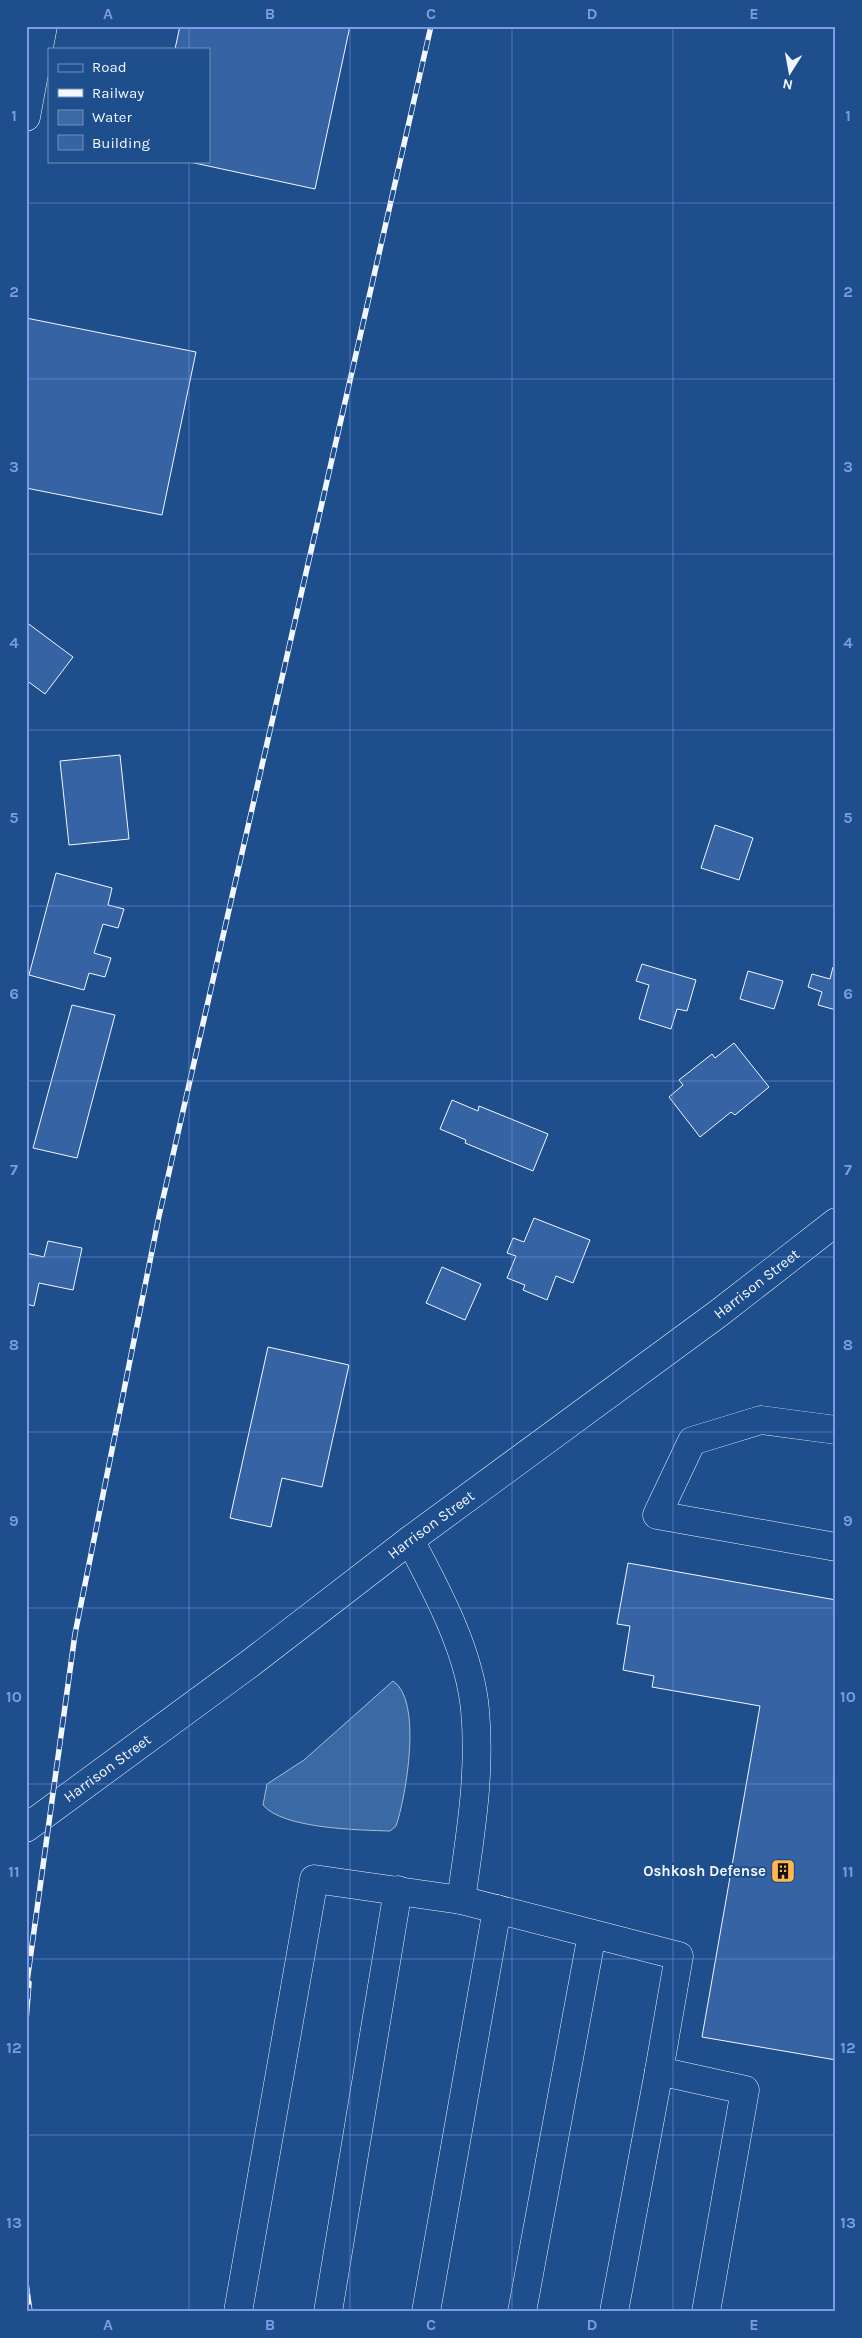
<svg xmlns="http://www.w3.org/2000/svg" width="862" height="2338" viewBox="0 0 862 2338" font-family="Karla,sans-serif">
<rect width="100%" height="100%" fill="#1f4e8c"/>
<!-- water -->
<path fill="#3b69a3" stroke="#a8bbd7" d="M393 1681C423 1700 406 1797 396 1826L390 1831C360 1830 283 1829 263 1805L267 1784 304 1760Z"/>
<!-- building -->
<g fill="#3563a3" stroke="#f2f6ff">
<path d="M180 26H350L315 189 185 161H209V49H175Z"/>
<path d="M26 318 196 352 162 515 26 488Z"/>
<path d="M26 622 73 657 45 694 26 680Z"/>
<path d="M120 755 129 839 69 845 60 761Z"/>
<path d="M715 825 753 838 739 880 701 868Z"/>
<path d="M56 873 112 888 108 905 124 909 118 928 103 924 94 953 111 958 105 977 89 973 84 990 29 975Z"/>
<path d="M642 964 696 980 687 1011 677 1009 671 1029 639 1019 649 985 636 981Z"/>
<path d="M833 967 836 968V1010L818 1005 822 992 808 987 812 974 830 979Z"/>
<path d="M748 971 783 981 774 1009 740 999Z"/>
<path d="M72 1005 115 1015 77 1158 33 1148Z"/>
<path d="M734 1043 769 1087 735 1115 731 1112 700 1137 669 1097 683 1085 679 1080 712 1054 715 1058Z"/>
<path d="M452 1100 478 1111 479 1106 548 1134 533 1171 465 1143 466 1140 440 1129Z"/>
<path d="M534 1218 590 1240 573 1283 556 1276 547 1300 523 1290 525 1285 507 1278 516 1256 507 1253 513 1238 524 1242Z"/>
<path d="M48 1241 82 1248 73 1290 39 1283 34 1306 26 1304V1253L44 1257Z"/>
<path d="M442 1267 481 1284 465 1320 426 1303Z"/>
<path d="M268 1347 349 1365 322 1487 282 1478 271 1527 230 1518Z"/>
<path d="M628 1563 836 1600V2060L702 2037 760 1706 652 1687 654 1676 623 1670 630 1626 617 1624Z"/>
</g>
<g fill="none" stroke-linecap="round" stroke-linejoin="round">
<defs>
<g id="minor">
<path d="M26 117 43 26"/>
<path d="M836 1430 761 1420 692 1441 657 1515 836 1547"/>
<path id="s1" d="M26 1828 252 1662 410 1540 719 1313 836 1222"/>
<path d="M461 1900 679 1956 659 2071 745 2090 706 2312"/>
<path d="M238 2312 314 1879 461 1900C470 1837 481 1774 475 1710 470 1652 437 1591 410 1540"/>
<path d="M328 2312 398 1890"/>
<path d="M426 2312 497 1909"/>
<path d="M522 2312 592 1934"/>
<path d="M614 2312 659 2071"/>
</g>
</defs>
<!-- minor casing -->
<use href="#minor" stroke="#f2f6ff" stroke-width="29"/>
<!-- minor -->
<use href="#minor" stroke="#1f4e8c" stroke-width="28"/>
<defs>
<g id="rail">
<path d="M26 1989 75 1634 159 1216 431 26"/>
<path d="M26 2021 29 1983"/>
<path d="M26 2283 30 2312"/>
</g>
</defs>
<!-- rail casing -->
<use href="#rail" stroke="#f2f6ff" stroke-width="5.5"/>
<!-- rail -->
<use href="#rail" stroke="#1f4e8c" stroke-width="4" stroke-dasharray="11" stroke-linecap="butt"/>
</g>
<!-- grid -->
<path fill="none" stroke="#7d9aea" stroke-width="1" stroke-opacity="0.55" d="M189 26V49M350 26V2312M512 26V2312M673 26V2312M189 161V2312M26 203H836M26 379H836M26 554H836M26 730H836M26 906H836M26 1081H836M26 1257H836M26 1432H836M26 1608H836M26 1784H836M26 1959H836M26 2135H836"/>
<!-- icons -->
<defs>
<symbol id="building-square" viewBox="-11 -11 22 22"><rect x="-9" y="-9" width="18" height="18" rx="4" fill="#ffb74d" stroke="#1f4e8c"/><path d="M-4-6H4V6H1V3H-1V6H-4ZM-2.5-4.3h1.7v1.8h-1.7ZM.8-4.3h1.7v1.8H.8ZM-2.5-1h1.7V.8h-1.7ZM.8-1h1.7V.8H.8Z" fill="#111"/></symbol>
</defs>
<g fill-rule="evenodd">
<use href="#building-square" x="769" y="1857" width="28" height="28"/>
</g>
<g text-anchor="middle" stroke-width="4" stroke-linejoin="round" paint-order="stroke">
<!-- street labels -->
<g font-size="15" fill="#f2f6ff" stroke="#1f4e8c">
<text dy="5" stroke="none"><textPath href="#s1" startOffset="911">Harrison Street</textPath></text>
<text dy="5" stroke="none"><textPath href="#s1" startOffset="506">Harrison Street</textPath></text>
<text dy="5" stroke="none"><textPath href="#s1" startOffset="101">Harrison Street</textPath></text>
</g>
<!-- poi labels -->
<g font-size="15" font-weight="bold" fill="#f2f6ff" stroke="#1f4e8c" text-anchor="end">
<text x="766" y="1876">Oshkosh Defense</text>
</g>
</g>
<!-- border -->
<rect width="862" height="2338" fill="none" stroke="#1f4e8c" stroke-width="55"/>
<!-- legend -->
<rect x="48" y="48" width="162" height="115" fill="#1f4e8c" stroke="#7391ba"/>
<rect x="58" y="64" width="25" height="8" fill="#1f4e8c" stroke="#7391ba"/>
<text x="92" y="72" font-size="15" fill="#f2f6ff">Road</text>
<rect x="58" y="89" width="25" height="8" fill="#f2f6ff" stroke="#7391ba"/>
<text x="92" y="98" font-size="15" fill="#f2f6ff">Railway</text>
<rect x="58" y="110" width="25" height="15" fill="#3b69a3" stroke="#7391ba"/>
<text x="92" y="122" font-size="15" fill="#f2f6ff">Water</text>
<rect x="58" y="135" width="25" height="15" fill="#3563a3" stroke="#7391ba"/>
<text x="92" y="148" font-size="15" fill="#f2f6ff">Building</text>
<!-- north arrow -->
<g transform="translate(790 72) rotate(191)" stroke="#1f4e8c" stroke-width="4" paint-order="stroke">
<path d="M0-4L9 19L0 12L-9 19Z" fill="#f2f6ff"/>
<text y="-8" font-size="14" font-weight="bold" text-anchor="middle" fill="#f2f6ff">N</text>
</g>
<rect x="28" y="28" width="806" height="2282" fill="none" stroke="#7d9aea" stroke-width="2"/>
<g font-size="16" text-anchor="middle" font-weight="bold" fill="#7d9aea">
<text x="108" y="19">A</text>
<text x="270" y="19">B</text>
<text x="431" y="19">C</text>
<text x="592" y="19">D</text>
<text x="754" y="19">E</text>
<text x="14" y="121">1</text>
<text x="848" y="121">1</text>
<text x="14" y="297">2</text>
<text x="848" y="297">2</text>
<text x="14" y="472">3</text>
<text x="848" y="472">3</text>
<text x="14" y="648">4</text>
<text x="848" y="648">4</text>
<text x="14" y="823">5</text>
<text x="848" y="823">5</text>
<text x="14" y="999">6</text>
<text x="848" y="999">6</text>
<text x="14" y="1175">7</text>
<text x="848" y="1175">7</text>
<text x="14" y="1350">8</text>
<text x="848" y="1350">8</text>
<text x="14" y="1526">9</text>
<text x="848" y="1526">9</text>
<text x="14" y="1702">10</text>
<text x="848" y="1702">10</text>
<text x="14" y="1877">11</text>
<text x="848" y="1877">11</text>
<text x="14" y="2053">12</text>
<text x="848" y="2053">12</text>
<text x="14" y="2228">13</text>
<text x="848" y="2228">13</text>
<text x="108" y="2330">A</text>
<text x="270" y="2330">B</text>
<text x="431" y="2330">C</text>
<text x="592" y="2330">D</text>
<text x="754" y="2330">E</text>
</g>
</svg>
